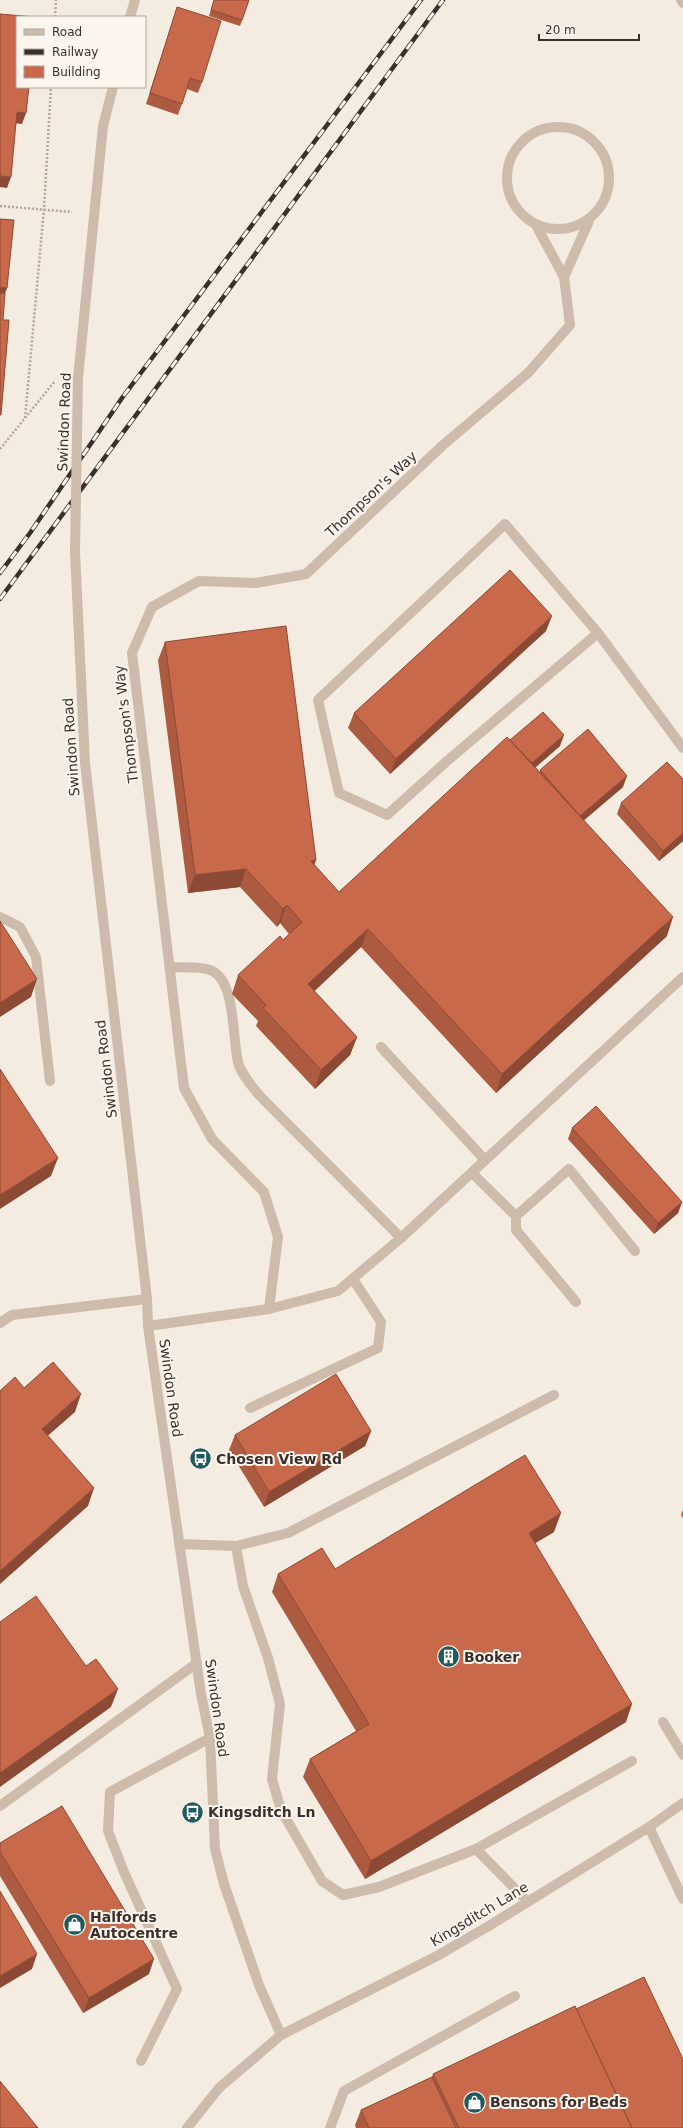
<svg xmlns="http://www.w3.org/2000/svg" width="683" height="2128" viewBox="0 0 683 2128" font-family="'DejaVu Sans',sans-serif">
<rect width="100%" height="100%" fill="#f4ebe1"/>
<g fill="none" stroke-linecap="round" stroke-linejoin="round">
<!-- path -->
<g stroke="#b9a596" stroke-width="2.5" stroke-dasharray="2 2" stroke-linecap="butt">
<path d="M55 17 56 0"/>
<path d="M0 206 72 212"/>
<path d="M25 418 44 209 51 87"/>
<path d="M0 449 55 381"/>
</g>
<!-- service -->
<g stroke="#cdbbac" stroke-width="10">
<path d="M681 0 683 3"/>
<circle cx="558" cy="178" r="51"/>
<path d="M564 277 589 221"/>
<path d="M598 633 447 761 387 815 339 793 318 700 505 524 598 633 683 748"/>
<path d="M0 917 20 927 36 957 50 1081"/>
<path d="M170 967C182 968 198 966 210 970 236 979 232 1037 238 1062 241 1074 251 1085 259 1095L401 1238"/>
<path d="M381 1047 485 1160"/>
<path d="M472 1173 516 1216V1230L576 1302"/>
<path d="M516 1216 569 1169 635 1251"/>
<path d="M269 1309 278 1237 264 1192 212 1139 184 1088 132 653 152 607 199 581 256 583 306 574 442 446 528 373 570 325 564 277 537 227"/>
<path d="M148 1326 269 1309 338 1291 401 1238 683 977"/>
<path d="M250 1408 378 1348 381 1322 353 1279"/>
<path d="M179 1544 236 1546 243 1586 268 1658 280 1704 272 1779 281 1810 322 1881 343 1895 379 1887 476 1849 528 1902"/>
<path d="M236 1546 288 1533 554 1395"/>
<path d="M663 1722 683 1755"/>
<path d="M0 1806 197 1663"/>
<path d="M476 1849 632 1761"/>
<path d="M141 2061 177 1989 124 1872 108 1831 110 1792 210 1738"/>
<path d="M330 2128 344 2091 515 1996"/>
</g>
<!-- minor -->
<g stroke="#cdbbac" stroke-width="10">
<path d="M0 1323 12 1315 147 1299"/>
<path d="M649 1827 683 1899"/>
</g>
<!-- tertiary -->
<g stroke="#cdbbac" stroke-width="10">
<path d="M130 17 135 0"/>
<path d="M78 378 103 126 113 87"/>
<path d="M75 552 85 763 147 1299 148 1326 201 1694 210 1738 215 1849 224 1884 259 1985 281 2035"/>
<path d="M187 2128 219 2088 281 2035 437 1956 487 1927 649 1827 683 1803"/>
</g>
<defs>
<g id="rail">
<path d="M0 573 30 533 122 398 421 0"/>
<path d="M0 599 443 0"/>
</g>
</defs>
<!-- rail casing -->
<use href="#rail" stroke="#3b302b" stroke-width="4.5"/>
<!-- rail -->
<use href="#rail" stroke="#fbf5ee" stroke-width="3" stroke-dasharray="9" stroke-linecap="butt"/>
<!-- tertiary-bridge -->
<path stroke="#cdbbac" stroke-width="10" d="M75 552 78 378"/>
</g>
<!-- wall -->
<g fill="#ac5a40">
<path d="M214 0H249L240 26 209 16Z"/>
<path d="M177 7 202 82 198 93 187 89 178 115 146 104Z"/>
<path d="M546 631 390 774 348 728 354 713Z"/>
<path d="M165 642 316 860 314 865 339 892 510 740 560 746 535 767 540 772V770L623 787 584 820 667 936 496 1093 361 947 314 991 357 1037 350 1055 315 1089 256 1026 258 1021 232 994 238 975 283 940 289 934 280 923 277 927 240 887 188 893 158 660Z"/>
<path d="M621 803 683 841 659 861 617 814Z"/>
<path d="M572 1128 682 1202 678 1213 654 1234 568 1139Z"/>
<path d="M371 1431 365 1446 264 1507 229 1450 235 1435Z"/>
<path d="M683 1510V1518L681 1515Z"/>
<path d="M554 1532 535 1543 626 1722 365 1879 303 1777 310 1759 356 1731 272 1592 278 1574 335 1569Z"/>
<path d="M0 1843 149 1974 83 2013 0 1876Z"/>
<path d="M576 2009 683 2128H356L355 2125 361 2110 432 2077 433 2074Z"/>
</g>
<!-- shaded-wall -->
<g fill="#8c4a34">
<path d="M17 112 26 113 22 124 13 123Z"/>
<path d="M0 176 11 177 7 188 0 187Z"/>
<path d="M0 287 7 288 3 299 0 298Z"/>
<path d="M552 616 546 631 390 774 396 759Z"/>
<path d="M564 735 560 746 527 775 531 764Z"/>
<path d="M627 776 623 787 576 827 580 816Z"/>
<path d="M683 833V841L659 861 663 851Z"/>
<path d="M316 860 309 878 311 861Z"/>
<path d="M246 869 240 887 188 893 195 875Z"/>
<path d="M287 905 280 923 277 927 283 909Z"/>
<path d="M673 917 667 936 496 1093 502 1074Z"/>
<path d="M368 929 361 947 302 1003 308 984Z"/>
<path d="M37 979 31 997 0 1017V1003Z"/>
<path d="M357 1037 350 1055 315 1089 321 1070Z"/>
<path d="M58 1158 51 1176 0 1209V1195Z"/>
<path d="M682 1202 678 1213 654 1234 658 1223Z"/>
<path d="M81 1394 75 1412 35 1447 42 1429Z"/>
<path d="M371 1431 365 1446 264 1507 269 1492Z"/>
<path d="M94 1488 88 1506 0 1584V1571Z"/>
<path d="M561 1513 554 1532 522 1551 529 1533Z"/>
<path d="M118 1689 111 1707 0 1787V1773Z"/>
<path d="M632 1704 626 1722 365 1879 371 1861Z"/>
<path d="M37 1954 32 1969 0 1988V1976Z"/>
<path d="M154 1959 149 1974 83 2013 89 1998Z"/>
</g>
<!-- building -->
<g fill="#c8694b" stroke="#8c4a34">
<path d="M214 0H249L242 20 211 10Z"/>
<path d="M177 7 221 21 202 82 190 78 182 104 150 93Z"/>
<path d="M0 14 35 17H17V87H29L26 113 17 112 11 177 0 176Z"/>
<path d="M0 219 14 220 7 288 0 287Z"/>
<path d="M0 293H5L3 320H9L1 415H0Z"/>
<path d="M510 570 552 616 396 759 354 713Z"/>
<path d="M286 626 316 860 311 861 339 892 507 737 673 917 502 1074 368 929 308 984 357 1037 321 1070 263 1008 266 1005 238 975 280 936 283 940 302 922 287 905 283 909 246 869 195 875 165 642Z"/>
<path d="M543 712 564 735 532 763 510 740Z"/>
<path d="M588 729 627 776 580 816 540 770Z"/>
<path d="M667 762 683 779V833L663 851 621 803Z"/>
<path d="M0 921 37 979 0 1003Z"/>
<path d="M0 1069 58 1158 0 1195Z"/>
<path d="M596 1106 682 1202 658 1223 572 1128Z"/>
<path d="M53 1362 81 1394 42 1429 94 1488 0 1571V1391L15 1377 24 1388Z"/>
<path d="M336 1374 371 1431 269 1492 235 1435Z"/>
<path d="M525 1455 561 1513 529 1533 632 1704 371 1861 310 1759 369 1724 278 1574 322 1548 335 1569Z"/>
<path d="M36 1596 86 1666 96 1659 118 1689 0 1773V1622Z"/>
<path d="M62 1806 154 1959 89 1998 0 1852V1843Z"/>
<path d="M0 1891 37 1954 0 1976Z"/>
<path d="M644 1977 683 2059V2128H632L576 2009Z"/>
<path d="M575 2006 632 2128H459L433 2074Z"/>
<path d="M432 2077 456 2128H369L361 2110Z"/>
<path d="M0 2081 38 2128H0Z"/>
</g>
<!-- icons -->
<defs>
<symbol id="bus-disc" viewBox="-11 -11 22 22"><circle r="9.5" fill="#1f5a5e" stroke="#fbf5ee"/><path d="M-5-6H5V4H4V6H2V4H-2V6H-4V4H-5ZM-3.5-4V0h7V-4ZM-3.5 1.2v1.5H-2V1.2ZM2 1.2v1.5H3.5V1.2Z" fill="#fff"/></symbol>
<symbol id="building-disc" viewBox="-11 -11 22 22"><circle r="9.5" fill="#1f5a5e" stroke="#fbf5ee"/><path d="M-4-6H4V6H1V3H-1V6H-4ZM-2.5-4.3h1.7v1.8h-1.7ZM.8-4.3h1.7v1.8H.8ZM-2.5-1h1.7V.8h-1.7ZM.8-1h1.7V.8H.8Z" fill="#fff"/></symbol>
<symbol id="shop-disc" viewBox="-11 -11 22 22"><circle r="9.5" fill="#1f5a5e" stroke="#fbf5ee"/><path d="M-5-2.5h2.3a2.7 3.5 0 0 1 5.4 0H5L5.5 6h-11ZM-1.5-2.5h3a1.5 2.3 0 0 0-3 0Z" fill="#fff"/></symbol>
</defs>
<g fill-rule="evenodd">
<use href="#bus-disc" x="188" y="1446" width="25" height="25"/>
<use href="#building-disc" x="436" y="1644" width="25" height="25"/>
<use href="#bus-disc" x="180" y="1800" width="25" height="25"/>
<use href="#shop-disc" x="62" y="1912" width="25" height="25"/>
<use href="#shop-disc" x="462" y="2090" width="25" height="25"/>
</g>
<g text-anchor="middle" stroke-width="4" stroke-linejoin="round" paint-order="stroke">
<!-- street labels -->
<g font-size="14" fill="#3b302b" stroke="#fbf5ee">
<text transform="translate(64 422) rotate(-88)" y="5">Swindon Road</text>
<text transform="translate(371 494) rotate(-43)" y="5">Thompson's Way</text>
<text transform="translate(126 724) rotate(-97)" y="5">Thompson's Way</text>
<text transform="translate(71 747) rotate(-94)" y="5">Swindon Road</text>
<text transform="translate(106 1069) rotate(-97)" y="5">Swindon Road</text>
<text transform="translate(171 1388) rotate(82)" y="5">Swindon Road</text>
<text transform="translate(217 1708) rotate(82)" y="5">Swindon Road</text>
<text transform="translate(479 1914) rotate(-31)" y="5">Kingsditch Lane</text>
</g>
<!-- poi labels -->
<g font-size="14" font-weight="bold" fill="#3b302b" stroke="#fbf5ee" text-anchor="start">
<text x="216" y="1464">Chosen View Rd</text>
<text x="464" y="1662">Booker</text>
<text x="208" y="1817">Kingsditch Ln</text>
<text x="90" y="1922">Halfords<tspan x="90" dy="16">Autocentre</tspan></text>
<text x="490" y="2107">Bensons for Beds</text>
</g>
</g>
<!-- legend -->
<rect x="16" y="16" width="130" height="72" fill="#fbf5ee" stroke="#aea6a0"/>
<rect x="24" y="29" width="20" height="6" fill="#cdbbac" stroke="#aea6a0"/>
<text x="52" y="36" font-size="12" fill="#3b302b">Road</text>
<rect x="24" y="49" width="20" height="6" fill="#3b302b" stroke="#aea6a0"/>
<text x="52" y="56" font-size="12" fill="#3b302b">Railway</text>
<rect x="24" y="66" width="20" height="12" fill="#c8694b" stroke="#aea6a0"/>
<text x="52" y="76" font-size="12" fill="#3b302b">Building</text>
<!-- scale -->
<path d="M539 34v6h100v-6" fill="none" stroke="#3b302b" stroke-width="2"/>
<text x="545" y="34" font-size="12" fill="#3b302b" stroke="#fbf5ee" stroke-width="3" paint-order="stroke">20 m</text>
</svg>
